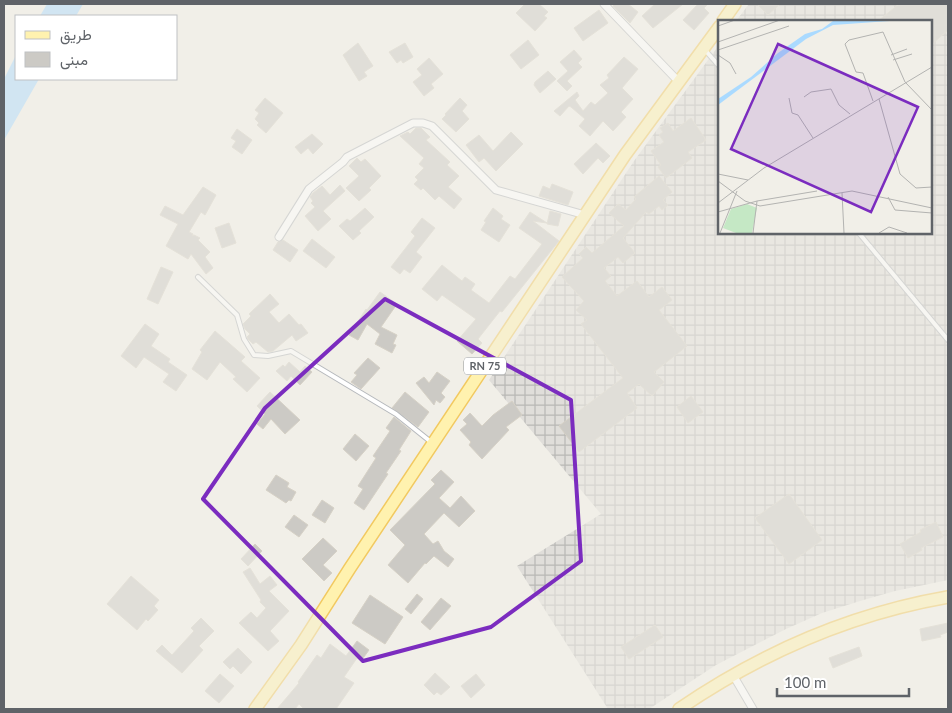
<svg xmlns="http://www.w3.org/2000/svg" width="952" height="713" viewBox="0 0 952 713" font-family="Lato,Vazirmatn,sans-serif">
<defs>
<pattern id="industrial-grid" width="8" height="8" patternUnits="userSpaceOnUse" patternTransform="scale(1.25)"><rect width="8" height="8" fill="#e0deda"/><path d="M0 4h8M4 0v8" fill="none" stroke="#b9b8b5"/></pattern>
</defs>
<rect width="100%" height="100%" fill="#f1efe8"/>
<!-- industrial -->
<path fill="url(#industrial-grid)" d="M749 4H948V580L895 591 860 601 822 613 786 629 716 665 649 709H608L517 566 601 514 489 380 634 161 719 45 720 232H931V21H736Z"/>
<!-- water -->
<g fill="#aadaff">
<path d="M47 4H83L76 16H40Z"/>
<path d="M16 55V79H39L4 140V79Z"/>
</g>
<!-- building -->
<g fill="#cccac5" stroke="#d6d1c6">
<path d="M525 4H539L548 12 544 16 547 18 535 31 516 13Z"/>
<path d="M615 4H628L638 12 630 23 613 6Z"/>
<path d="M655 4H683L653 28 642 16Z"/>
<path d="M698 4H708L704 8 709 13 694 30 683 20Z"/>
<path d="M757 4H780L768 15Z"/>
<path d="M899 4H948V30L931 45V21H878Z"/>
<path d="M599 10 608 23 583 41 574 28Z"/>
<path d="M528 40 539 55 521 69 510 55Z"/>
<path d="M358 43 373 66 364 72 367 76 359 81 343 55Z"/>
<path d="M405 43 413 57 403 63 401 60 397 63 389 52Z"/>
<path d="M574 50 582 59 578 63 582 67 567 81 572 86 567 91 557 81 568 71 560 62Z"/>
<path d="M624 57 638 69 622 88 633 99 621 112 626 117 613 131 603 121 590 136 579 126 585 119 571 107 569 106 560 116 554 111 577 92 579 96 575 100 583 111 591 102 595 105 608 93 600 85 609 78 607 75Z"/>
<path d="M429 58 443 74 431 84 434 88 424 96 413 82 422 75 417 69Z"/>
<path d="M548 71 556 79 540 93 534 85 535 82Z"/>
<path d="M265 98 283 113 266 133 257 125 259 123 255 119 259 113 255 110Z"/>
<path d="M460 98 467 105 462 111 469 119 456 132 442 119 446 115 445 114Z"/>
<path d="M691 118 706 140 688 152 692 158 666 178 658 167 661 165 651 151 664 142 659 135 663 132 660 128 668 123 673 131Z"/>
<path d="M416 128H421L430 137 426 140 450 162 447 165 459 176 448 187 462 199 454 209 439 196 435 200 423 188 421 190 414 184 418 180 415 177 424 168 419 164 424 158 400 136 408 132 410 134Z"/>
<path d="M237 129 252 140 242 154 232 147 236 141 231 138Z"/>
<path d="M511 132 523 144 496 171 484 158 479 162 466 145 479 135 493 151Z"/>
<path d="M312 134 323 144 313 154 308 148 301 154 295 147Z"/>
<path d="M596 143 610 156 603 163 598 158 583 174 574 164Z"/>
<path d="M357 158 361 162 365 159 381 176 369 188 371 190 359 201 346 188 359 176 349 166Z"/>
<path d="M659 176 672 192 663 200 668 205 662 210 659 206 649 214 646 212 623 238 635 253 623 263 618 257 604 268 611 276 605 281 617 296 637 281 649 297 662 287 672 300 659 310 687 346 654 372 664 382 652 396 639 384 627 393 637 408 579 452 559 426 623 378 581 324 587 320 576 310 584 301 562 277 583 258 579 254 586 247 592 253 624 226 609 213 618 204 626 210 636 199 634 197Z"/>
<path d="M552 184 573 192 568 205 539 196 543 186 550 189Z"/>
<path d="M340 185 345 191 323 211 331 219 318 231 305 216 315 207 311 203 313 201 310 197 313 193 322 186 330 195Z"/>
<path d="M203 187 216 195 205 215 201 212 189 232 193 234 192 236 194 235 200 238 198 240 210 252 205 257 213 268 206 274 191 254 188 259 166 246 178 224 160 215 165 206 183 215Z"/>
<path d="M365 208 374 217 359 231 361 233 353 240 339 226 347 219 350 221Z"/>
<path d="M493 208 503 216 501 219 510 225 499 242 481 230 486 222 484 221Z"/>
<path d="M550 211 561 214 558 226 547 224Z"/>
<path d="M530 212 547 223 533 221 559 241 502 312 500 311 478 339 482 343 472 354 457 341 476 319 442 295 437 301 422 289 442 265 462 281 465 277 475 284 471 290 489 303 510 276 515 279 542 244 519 228Z"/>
<path d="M422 218 435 228 416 252 422 257 410 273 404 269 400 274 391 267 415 236 411 232Z"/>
<path d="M229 223 236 243 222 248 215 228Z"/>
<path d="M312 239 335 257 326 268 303 251Z"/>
<path d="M283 240 298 250 290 262 273 250 278 242Z"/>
<path d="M161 267 173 272 158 304 147 299Z"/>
<path d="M380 292 397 304 381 327 397 335 393 344 396 345 392 353 375 344 380 334 367 324 358 340 349 335 366 309 367 310Z"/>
<path d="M270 294 279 304 269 312 279 323 289 314 299 325 301 324 308 333 296 341 292 335 273 351 268 352 256 342 253 344 248 339 247 337 250 334 245 329 243 324 251 316 249 314Z"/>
<path d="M145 324 159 334 151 346 170 359 168 362 187 375 176 391 163 382 169 374 144 357 136 368 121 356Z"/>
<path d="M215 331 245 357 241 361 260 378 247 392 233 379 236 377 220 362 207 380 192 369 202 352 200 350Z"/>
<path d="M368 358 380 368 361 389 351 382 357 375 354 373Z"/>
<path d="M289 362 300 372 305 366 312 372 300 385 291 376 287 381 276 371 283 365 285 367Z"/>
<path d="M437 372 450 381 441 393 445 397 440 403 436 400 434 405 416 383 424 377 429 383Z"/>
<path d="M270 392 300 420 285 434 271 419 263 429 257 424 265 414 257 406Z"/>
<path d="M405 392 429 412 418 427 392 408Z"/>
<path d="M691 396 703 412 688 423 677 407Z"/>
<path d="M512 401 522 415 506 427 509 430 482 459 469 445 471 442 460 430 467 424 463 420 470 413 482 426 493 415Z"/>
<path d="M394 417 411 431 399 450 401 451 386 473 388 474 364 510 354 503 363 489 358 486 376 458 373 456 390 431 386 428Z"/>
<path d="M355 434 369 446 356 461 343 449Z"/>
<path d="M441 470 454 482 439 498 450 508 461 496 475 511 459 527 444 513 424 534 433 544 438 541 444 551 454 559 448 567 434 556 426 564 425 563 408 583 388 565 405 545 390 530 435 484 431 480Z"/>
<path d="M276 475 289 483 287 487 296 492 291 501 289 500 286 503 266 490Z"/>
<path d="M789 494 822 540 789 564 755 518Z"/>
<path d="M322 500 334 508 325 523 312 515Z"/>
<path d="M294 515 308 525 299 537 285 527Z"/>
<path d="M936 522 943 537 921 548 922 550 908 558 900 544 921 532 920 530Z"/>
<path d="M323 538 337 551 323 565 332 573 324 581 302 559Z"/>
<path d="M255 544 262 551 248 566 241 559Z"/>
<path d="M250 568 260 584 270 576 277 585 269 591 289 611 270 631 279 641 268 651 239 623 251 612 257 618 266 608 260 602 261 600 243 572Z"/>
<path d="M131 576 159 600 154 606 158 610 148 621 146 619 137 630 107 604Z"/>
<path d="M417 594 423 599 411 614 405 609Z"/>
<path d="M370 595 403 617 385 644 352 623Z"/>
<path d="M441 598 451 606 430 630 421 622Z"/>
<path d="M201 618 214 631 199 646 203 650 182 673 156 651 162 645 172 655 194 631 191 628Z"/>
<path d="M948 623V632L940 635 941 637 922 641 920 629Z"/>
<path d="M655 625 663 637 629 659 621 647Z"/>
<path d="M357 641 369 650 361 661 357 658 344 677 354 683 336 709H304L299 704 295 709H277L299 683 298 682 317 655 321 658 330 644 346 656Z"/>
<path d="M859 647 862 656 833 668 829 658Z"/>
<path d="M238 648 252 662 241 674 233 666 230 669 223 662Z"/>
<path d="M435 673 450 687 441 695 437 692 434 695 424 685Z"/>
<path d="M220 674 234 686 219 703 205 691Z"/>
<path d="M476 674 485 685 471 698 461 686Z"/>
</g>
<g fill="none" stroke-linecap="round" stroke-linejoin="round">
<defs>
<g id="service">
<path d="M705 50 720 67"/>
<path d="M858 232 948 340"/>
<path d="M198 277 237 315 244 339 254 355 268 356 291 351 396 414 431 442"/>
</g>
<g id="minor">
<path d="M604 4 679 82"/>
<path d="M279 237 309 189 343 162 347 157 413 123H423L432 126 496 190 585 215"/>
<path d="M733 675 753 709"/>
</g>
<g id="primary">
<path d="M723 21 735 4"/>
<path d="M255 709 301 645 350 568 625 155 720 26"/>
<path d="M679 709C761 653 850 614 948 597"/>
</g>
</defs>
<!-- service casing -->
<use href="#service" stroke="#b5b8bc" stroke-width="6"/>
<!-- minor casing -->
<use href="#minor" stroke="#b5b8bc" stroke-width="9"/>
<!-- primary casing -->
<use href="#primary" stroke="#f2c960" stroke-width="14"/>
<!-- service -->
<use href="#service" stroke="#fff" stroke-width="4"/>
<!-- minor -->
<use href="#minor" stroke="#fff" stroke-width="7"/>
<!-- primary -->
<use href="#primary" stroke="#fff2af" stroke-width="11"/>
</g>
<!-- marked area -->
<path d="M0 0H952V713H0ZM385 299 571 400 581 561 491 627 363 661 203 499 265 408Z" fill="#f1efe8" fill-opacity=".55" fill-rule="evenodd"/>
<path fill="none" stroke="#7b2cbf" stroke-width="4" stroke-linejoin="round" d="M385 299 571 400 581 561 491 627 363 661 203 499 265 408Z"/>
<g text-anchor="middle" stroke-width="4" stroke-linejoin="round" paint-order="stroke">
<!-- shield labels -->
<rect fill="#fff" stroke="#8f9295" stroke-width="1" x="464" y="357.5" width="42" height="17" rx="4"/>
<g font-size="11" font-weight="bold" fill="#5f6368">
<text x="485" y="370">RN 75</text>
</g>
</g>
<!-- overview -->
<g transform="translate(718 20)">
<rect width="214" height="214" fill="#f1efe8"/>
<path d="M29 184 39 188 34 213H18L5 208 13 189Z" fill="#c5e8c5"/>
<path d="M186 0 115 5 88 19 0 85V79L33 57 60 33 87 14 104 9 115 1Z" fill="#aadaff"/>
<path fill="none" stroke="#b3b3b1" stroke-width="1" d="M0 6 17 0M0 22 62 0M0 30 71 6M0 35 12 43 18 54M173 35 189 29M175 40 194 34M86 77 93 72 113 69 121 85 132 94M71 78 74 93 80 95 95 118M161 79 182 154 198 168 214 167M155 81 145 53 138 52 127 24 131 20 165 12 187 62 214 90M0 154 30 160M0 161 27 181 42 186 134 171 214 188M124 173 126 213M170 177 177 190 214 193M39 181 99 171M0 183 46 148 214 47M0 192 39 181 35 213M2 213 19 171M161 213 171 207 189 213"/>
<path fill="#7b2cbf" fill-opacity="0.15" stroke="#7b2cbf" stroke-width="2.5" d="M60 24 200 87 153 192 13 129Z"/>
<rect width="214" height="214" fill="none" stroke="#5f6368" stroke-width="2.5"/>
</g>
<!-- border -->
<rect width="952" height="713" fill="none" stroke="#5f6368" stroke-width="10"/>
<!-- legend -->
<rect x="15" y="15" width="162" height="65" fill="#ffffff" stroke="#bfc1c3"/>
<rect x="25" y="31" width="25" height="8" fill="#fff2af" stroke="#bfc1c3"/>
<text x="60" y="40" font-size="15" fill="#5f6368">طريق</text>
<rect x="25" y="52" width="25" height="15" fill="#cccac5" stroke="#bfc1c3"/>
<text x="60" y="65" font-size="15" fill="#5f6368">مبنى</text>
<!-- scale -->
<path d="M777 688v8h132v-8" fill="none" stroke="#5f6368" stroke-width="2.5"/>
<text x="784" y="688" font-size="15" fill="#5f6368" stroke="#ffffff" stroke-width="4" paint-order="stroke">100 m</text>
</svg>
